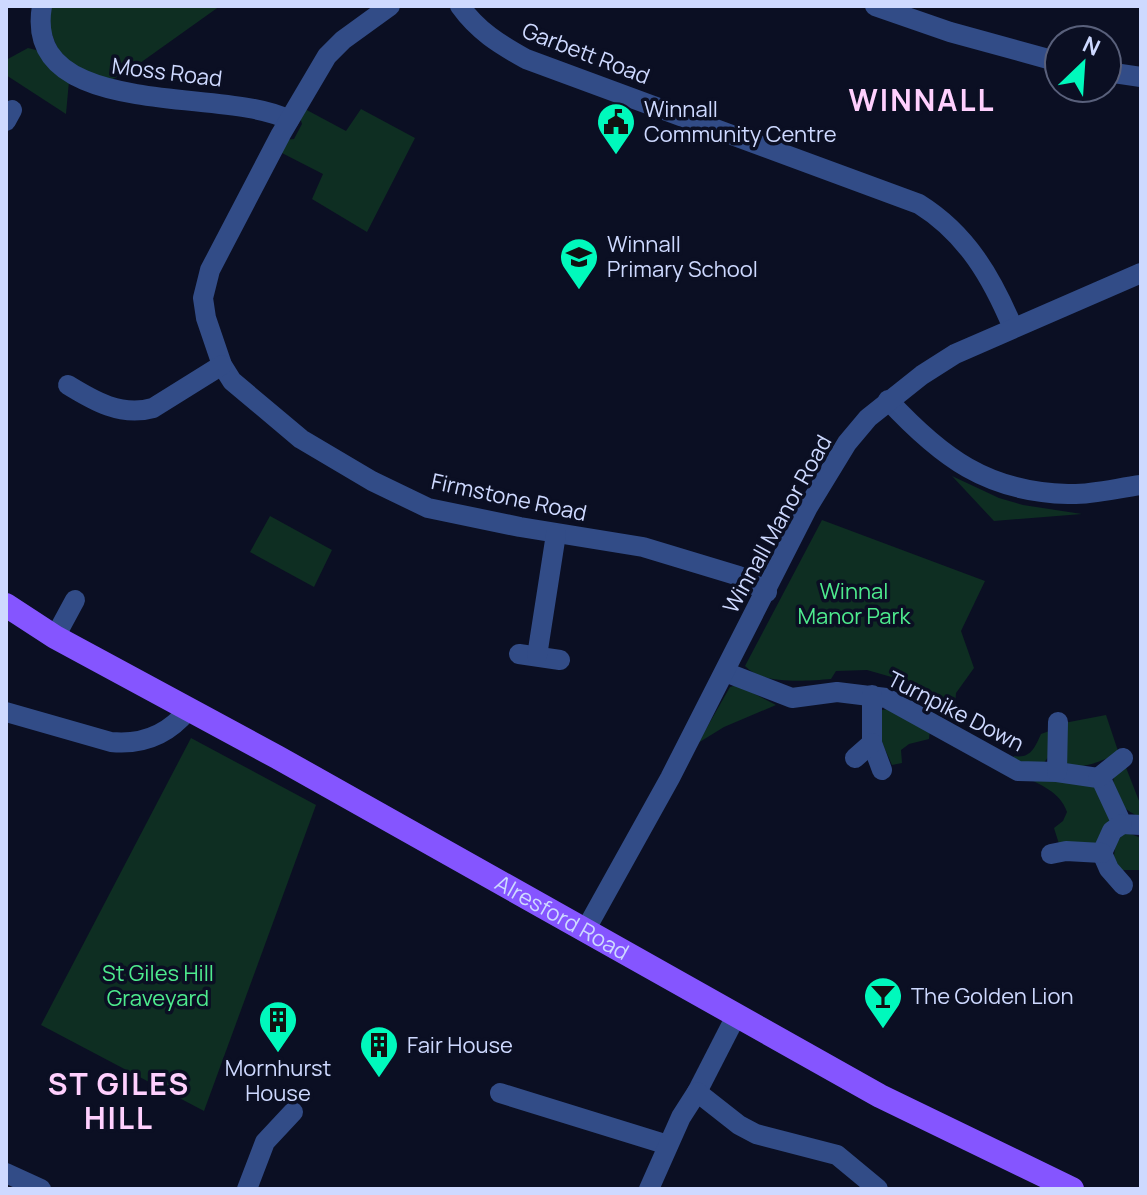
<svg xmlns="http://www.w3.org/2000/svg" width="1147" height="1195" viewBox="0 0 1147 1195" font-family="Manrope,sans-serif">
<rect width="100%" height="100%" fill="#0b0f23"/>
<!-- green -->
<g fill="#0e2e22">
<path d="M52 6H220L126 73 106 82C63 60 60 63 46 15Z"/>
<path d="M28 48 36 50 69 81 66 114 6 75V60Z"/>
<path d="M303 108 346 131 361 109 415 138 367 232 312 199 323 174 278 151 284 140 294 139 302 124 299 114Z"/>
<path d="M952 476 999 498 1023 505 1082 514 994 521Z"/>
<path d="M270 516 332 550 314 587 250 552Z"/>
<path d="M822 520 985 581 961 631 974 668 956 693 955 707C934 709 914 690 902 674L895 678 867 670 836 671 831 679C806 681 762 685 745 666Z"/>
<path d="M737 685 776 705 724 727 698 743 730 687Z"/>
<path d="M889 709 930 729 929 739 909 744 901 750 902 763 892 765C885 748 873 729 882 710Z"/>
<path d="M1106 715 1119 754C1101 760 1081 772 1063 763L1064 723Z"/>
<path d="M1052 730 1049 756 1043 764H1029L1012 759 1014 756C1031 759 1035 747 1041 734Z"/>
<path d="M191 738 316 805 204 1111 41 1025Z"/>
<path d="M1125 765 1141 806V818C1119 807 1109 796 1115 770Z"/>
<path d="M1021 775 1093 781 1111 820 1095 849 1059 844 1054 828 1063 821 1067 812C1060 791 1040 785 1021 775Z"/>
<path d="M1126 832 1141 838V870H1120L1113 862 1116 842Z"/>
</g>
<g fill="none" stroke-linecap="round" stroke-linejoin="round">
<!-- minor -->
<g stroke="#324c87" stroke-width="20">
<path d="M42 6C22 122 226 86 289 120"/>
<path d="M390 6 343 40 327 56 281 134 210 270 203 298 206 318 222 365 232 381 301 439 372 481 428 508 520 527 643 547 739 576 767 592"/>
<path d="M460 6C478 31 499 44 526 59L919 204C967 234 992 278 1013 328"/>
<path d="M875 6 950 32 1059 62"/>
<path d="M1107 72 1141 77"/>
<path d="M6 121 12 110"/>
<path d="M68 385C94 401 121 417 153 408L222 365"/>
<path d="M888 400C941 457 987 492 1068 494 1092 495 1117 488 1141 485"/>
<path d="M55 637 75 600"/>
<path d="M519 654 560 660"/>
<path d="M537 656 556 534"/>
<path d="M725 672 792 698 837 692 886 698 1018 771 1057 772 1098 778 1102 781 1122 824 1141 825"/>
<path d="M872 695V743L882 770"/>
<path d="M6 712 111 742C142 745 168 735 188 710"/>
<path d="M855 758 872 743"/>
<path d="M1057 772 1058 722"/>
<path d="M1098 778 1123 758"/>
<path d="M1122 824 1112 831 1102 853 1109 869 1123 885"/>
<path d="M1051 854 1066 851 1102 853"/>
<path d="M586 929 670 778 808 507 847 443 868 418 922 375 955 354 1141 273"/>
<path d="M697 1092 736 1016"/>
<path d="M500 1093 668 1145"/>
<path d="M6 1173 41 1189"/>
<path d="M247 1189 265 1142 293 1112"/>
<path d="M649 1189 681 1117 697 1092 739 1125 756 1134 837 1155 878 1189"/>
</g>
<!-- major -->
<path stroke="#8555ff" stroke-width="24" id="s1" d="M6 605 55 637 277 757 880 1096 1072 1189"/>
</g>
<!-- icons -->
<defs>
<symbol id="civic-pin" viewBox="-11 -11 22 30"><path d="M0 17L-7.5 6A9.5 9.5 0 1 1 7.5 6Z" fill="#00f9bc" stroke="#0b0f23"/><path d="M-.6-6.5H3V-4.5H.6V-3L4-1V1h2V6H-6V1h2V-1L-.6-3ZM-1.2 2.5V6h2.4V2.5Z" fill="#111"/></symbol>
<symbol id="school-pin" viewBox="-11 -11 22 30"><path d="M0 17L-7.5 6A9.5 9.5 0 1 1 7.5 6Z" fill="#00f9bc" stroke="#0b0f23"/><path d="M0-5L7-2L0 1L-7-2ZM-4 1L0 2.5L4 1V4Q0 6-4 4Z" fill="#111"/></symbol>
<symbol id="bar-pin" viewBox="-11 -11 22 30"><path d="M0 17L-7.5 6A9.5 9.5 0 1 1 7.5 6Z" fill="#00f9bc" stroke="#0b0f23"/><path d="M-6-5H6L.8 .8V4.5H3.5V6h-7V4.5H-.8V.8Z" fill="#111"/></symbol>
<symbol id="building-pin" viewBox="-11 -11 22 30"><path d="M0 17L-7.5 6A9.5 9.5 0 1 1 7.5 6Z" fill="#00f9bc" stroke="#0b0f23"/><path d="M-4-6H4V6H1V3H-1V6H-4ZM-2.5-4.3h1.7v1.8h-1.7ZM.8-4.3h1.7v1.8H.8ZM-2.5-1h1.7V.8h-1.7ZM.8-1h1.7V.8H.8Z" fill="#111"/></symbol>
</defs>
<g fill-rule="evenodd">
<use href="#civic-pin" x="594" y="100" width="44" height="60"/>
<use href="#school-pin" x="557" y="235" width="44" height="60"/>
<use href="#bar-pin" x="861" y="974" width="44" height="60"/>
<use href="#building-pin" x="256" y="998" width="44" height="60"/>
<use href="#building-pin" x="357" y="1023" width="44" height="60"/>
</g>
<g text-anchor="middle" stroke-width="7" stroke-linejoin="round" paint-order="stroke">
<!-- street labels -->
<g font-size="22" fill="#ced9ff" stroke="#0b0f23">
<text transform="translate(586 53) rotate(21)" y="8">Garbett Road</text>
<text transform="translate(167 72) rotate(7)" y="8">Moss Road</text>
<text transform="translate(509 497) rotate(12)" y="8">Firmstone Road</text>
<text transform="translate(777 524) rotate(-61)" y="8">Winnall Manor Road</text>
<text transform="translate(956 711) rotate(27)" y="8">Turnpike Down</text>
<text dy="8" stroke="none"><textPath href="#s1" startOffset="638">Alresford Road</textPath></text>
</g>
<!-- poi labels -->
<g font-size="22" fill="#ced9ff" stroke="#0b0f23" text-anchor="start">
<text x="644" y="117">Winnall<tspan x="644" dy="25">Community Centre</tspan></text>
<text x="607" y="252">Winnall<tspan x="607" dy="25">Primary School</tspan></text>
<text x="911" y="1004">The Golden Lion</text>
<text x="407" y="1053">Fair House</text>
<text x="278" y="1076" text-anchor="middle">Mornhurst<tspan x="278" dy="25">House</tspan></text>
</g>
<!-- park labels -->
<g font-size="22" fill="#4eeb8e" stroke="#0b0f23">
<text x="854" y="599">Winnal<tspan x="854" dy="25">Manor Park</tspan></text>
<text x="158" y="981">St Giles Hill<tspan x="158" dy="25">Graveyard</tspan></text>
</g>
<!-- district labels -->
<g font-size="30" font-weight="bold" letter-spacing="2" fill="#ffd0fe" stroke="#0b0f23">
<text x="922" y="111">WINNALL</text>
<text x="119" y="1095">ST GILES<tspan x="119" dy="34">HILL</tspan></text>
</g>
</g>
<!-- border -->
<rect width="1147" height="1195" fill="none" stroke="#ced9ff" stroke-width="16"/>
<!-- north arrow -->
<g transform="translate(1083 64) rotate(25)"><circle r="38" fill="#0b0f23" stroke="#59607b" stroke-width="2"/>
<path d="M0-6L14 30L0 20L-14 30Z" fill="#00f9bc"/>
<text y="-12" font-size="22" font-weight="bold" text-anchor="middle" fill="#ced9ff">N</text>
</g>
</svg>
